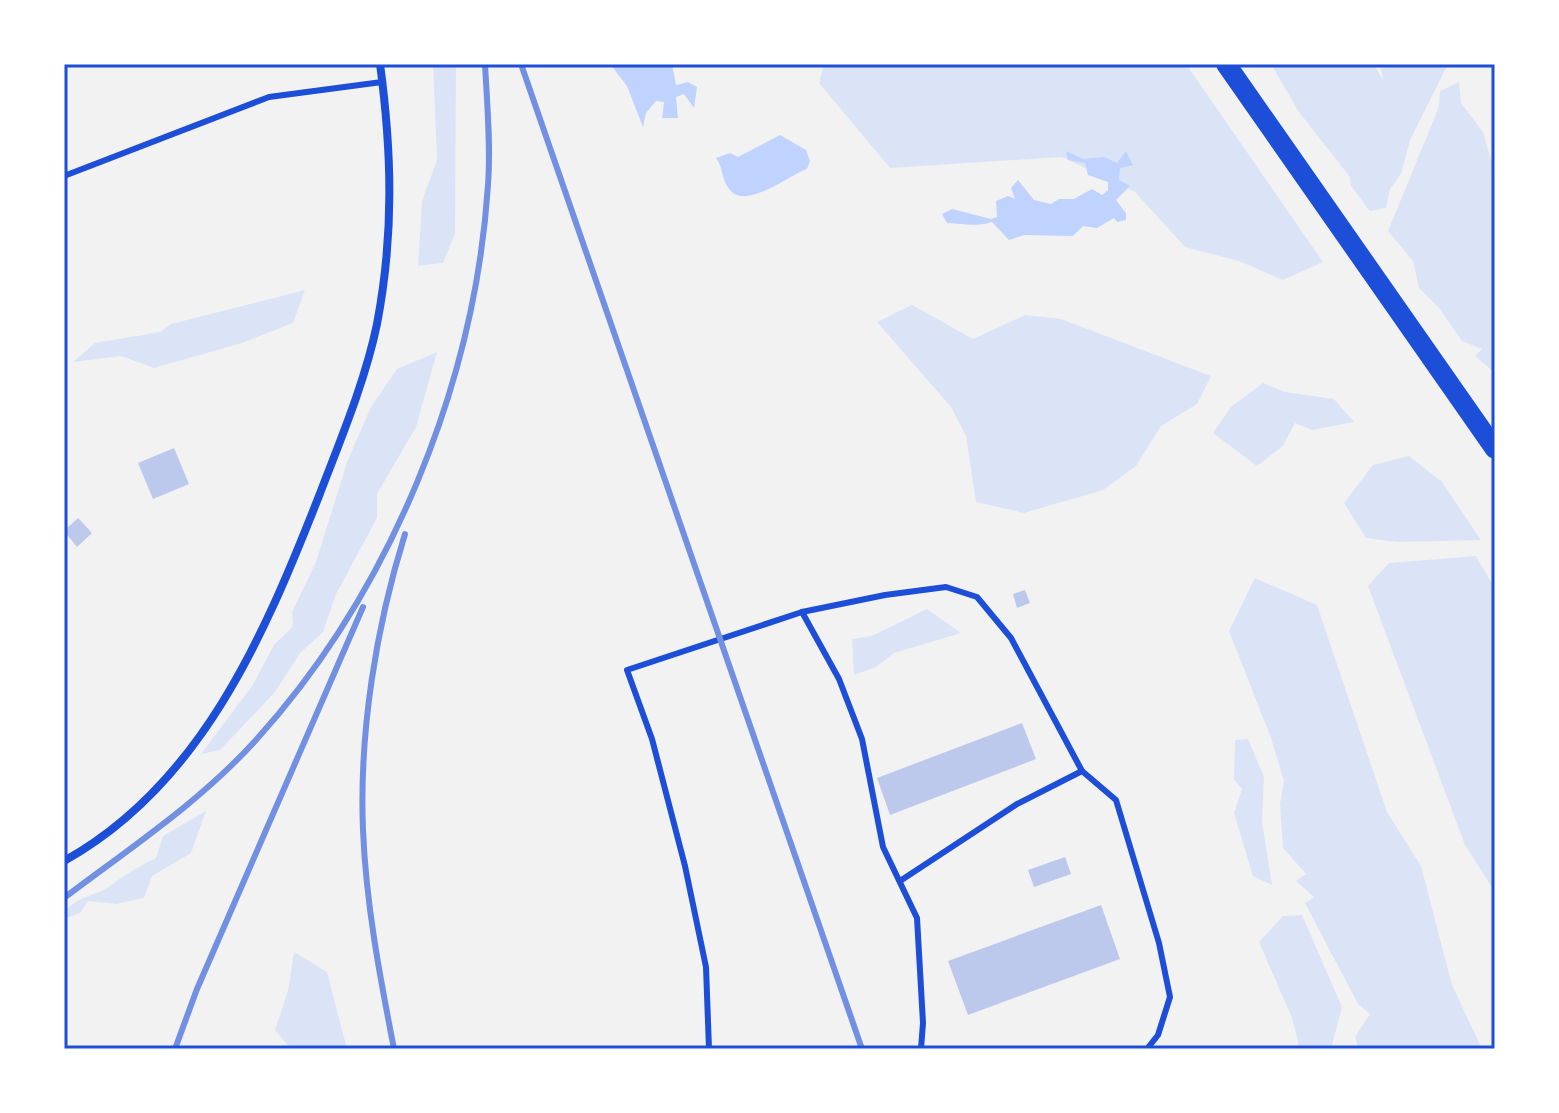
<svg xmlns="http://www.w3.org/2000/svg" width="1559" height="1113" viewBox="0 0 1559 1113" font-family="Mulish,sans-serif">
<rect width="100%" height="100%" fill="#f2f2f2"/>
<!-- green -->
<g fill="#dbe4f7">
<path d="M433 64 456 65 455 234 443 263 418 266 422 201 437 160Z"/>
<path d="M824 64H1186L1323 262 1283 280 1239 261 1185 247 1135 192 1062 157 890 168 819 83Z"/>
<path d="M1271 64H1374L1383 80 1380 64H1448L1410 140 1401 174 1390 189 1386 208 1370 211 1351 186 1350 177 1299 112Z"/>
<path d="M1459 82 1461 103 1483 132 1495 174V373L1475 356 1482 349 1462 341 1439 308 1419 288 1413 261 1388 231 1439 107 1440 91Z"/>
<path d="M305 290 293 323 242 343 154 368 121 356 73 362 95 343 160 332 171 324Z"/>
<path d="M912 305 973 339 1025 315 1061 319 1211 376 1197 404 1161 426 1136 466 1103 490 1024 513 976 502 966 436 951 407 877 322Z"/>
<path d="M437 352 416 427 377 494V518L336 594 323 632 300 653 275 692 220 750 201 754 252 686 274 645 293 626 292 612 316 562 347 462 371 407 397 369Z"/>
<path d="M1263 383 1285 392 1334 399 1354 422 1312 430 1295 423 1283 446 1257 466 1213 433 1231 407Z"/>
<path d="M1409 456 1442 482 1481 540 1397 542 1366 538 1344 503 1373 465Z"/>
<path d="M1476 556 1495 589V892L1465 845 1368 586 1389 563Z"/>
<path d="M1255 578 1317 605 1387 812 1421 866 1452 985 1482 1049H1359L1355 1037 1370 1014 1358 1004 1305 903 1314 897 1296 881 1306 874 1283 848 1280 804 1284 781 1271 738 1229 631Z"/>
<path d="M927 609 961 633 894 653 876 667 854 675 852 639 872 636Z"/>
<path d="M1248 739 1264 777 1262 822 1272 885 1253 876 1234 813 1242 789 1234 779 1235 740Z"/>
<path d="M206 811 191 853 152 876 144 898 116 904 88 901 80 913 64 919V911C84 893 93 898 110 886 125 875 139 866 156 858L163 836Z"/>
<path d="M1302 915 1342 1007 1331 1049H1300L1292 1018 1259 942 1283 916Z"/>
<path d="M294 952 327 972 347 1049H291L275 1030 288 991Z"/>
</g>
<!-- water -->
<g fill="#bfd3fe">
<path d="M610 64H672L676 85 688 82 697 87 694 108 684 94 676 97 678 118H662L664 102 656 101 646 113 643 127 627 86Z"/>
<path d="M780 135 806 150 810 161 807 169C791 174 749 208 732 192 721 182 724 168 716 158L730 153 738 157Z"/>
<path d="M1066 151 1083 159 1104 157 1117 163 1126 151 1133 165 1120 168 1119 180 1130 186 1116 200 1126 213V220L1117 222 1114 218 1097 228 1083 226 1073 236 1024 235 1009 240 992 222C977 227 963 224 947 223L942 214 952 209 991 219 997 217 996 201 1008 196 1015 199 1011 188 1018 180 1034 200 1051 204 1059 199H1074L1092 189 1102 195 1108 190V182L1088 175 1085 163 1068 160Z"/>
</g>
<!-- building -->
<g fill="#bdc9ec">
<path d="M174 448 189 484 153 499 138 463Z"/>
<path d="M78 518 92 533 77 547 64 531Z"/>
<path d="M1025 590 1030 603 1017 608 1013 594Z"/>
<path d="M1022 723 1036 759 890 815 877 778Z"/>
<path d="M1065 857 1071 874 1034 887 1028 870Z"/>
<path d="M1101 905 1120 959 968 1015 948 961Z"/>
</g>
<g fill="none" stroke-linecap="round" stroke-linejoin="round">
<!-- service -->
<g stroke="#1d4ed8" stroke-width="6">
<path d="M64 176 269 97 382 82"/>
<path d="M802 612 839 679 862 739 883 847 917 918 923 1023 921 1049"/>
<path d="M900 881 1017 804 1082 771"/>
<path d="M709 1049 706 967 685 866 652 739 627 670 802 612 885 595 946 587 977 597 1011 638 1082 771 1116 800 1159 943 1170 997 1158 1035 1147 1049"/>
</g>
<!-- minor -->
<path stroke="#1d4ed8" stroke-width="8" d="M64 861C201 785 264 636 319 496 340 441 365 382 377 324 394 235 392 153 380 64"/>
<!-- trunk -->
<path stroke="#1d4ed8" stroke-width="20" d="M1226 64 1495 449"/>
<!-- rail -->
<g stroke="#7290e2" stroke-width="6">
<path d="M521 64 862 1049"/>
<path d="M64 898C130 848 200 802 256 740 390 592 475 384 488 185 491 146 487 103 485 64"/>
<path d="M175 1049 197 989 363 607"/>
<path d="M394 1049C380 977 366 904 363 830 359 733 376 627 405 534"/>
</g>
</g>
<!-- border -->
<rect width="1559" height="1113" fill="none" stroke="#ffffff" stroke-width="132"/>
<rect x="66" y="66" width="1427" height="981" fill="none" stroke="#1d4ed8" stroke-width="3"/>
</svg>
